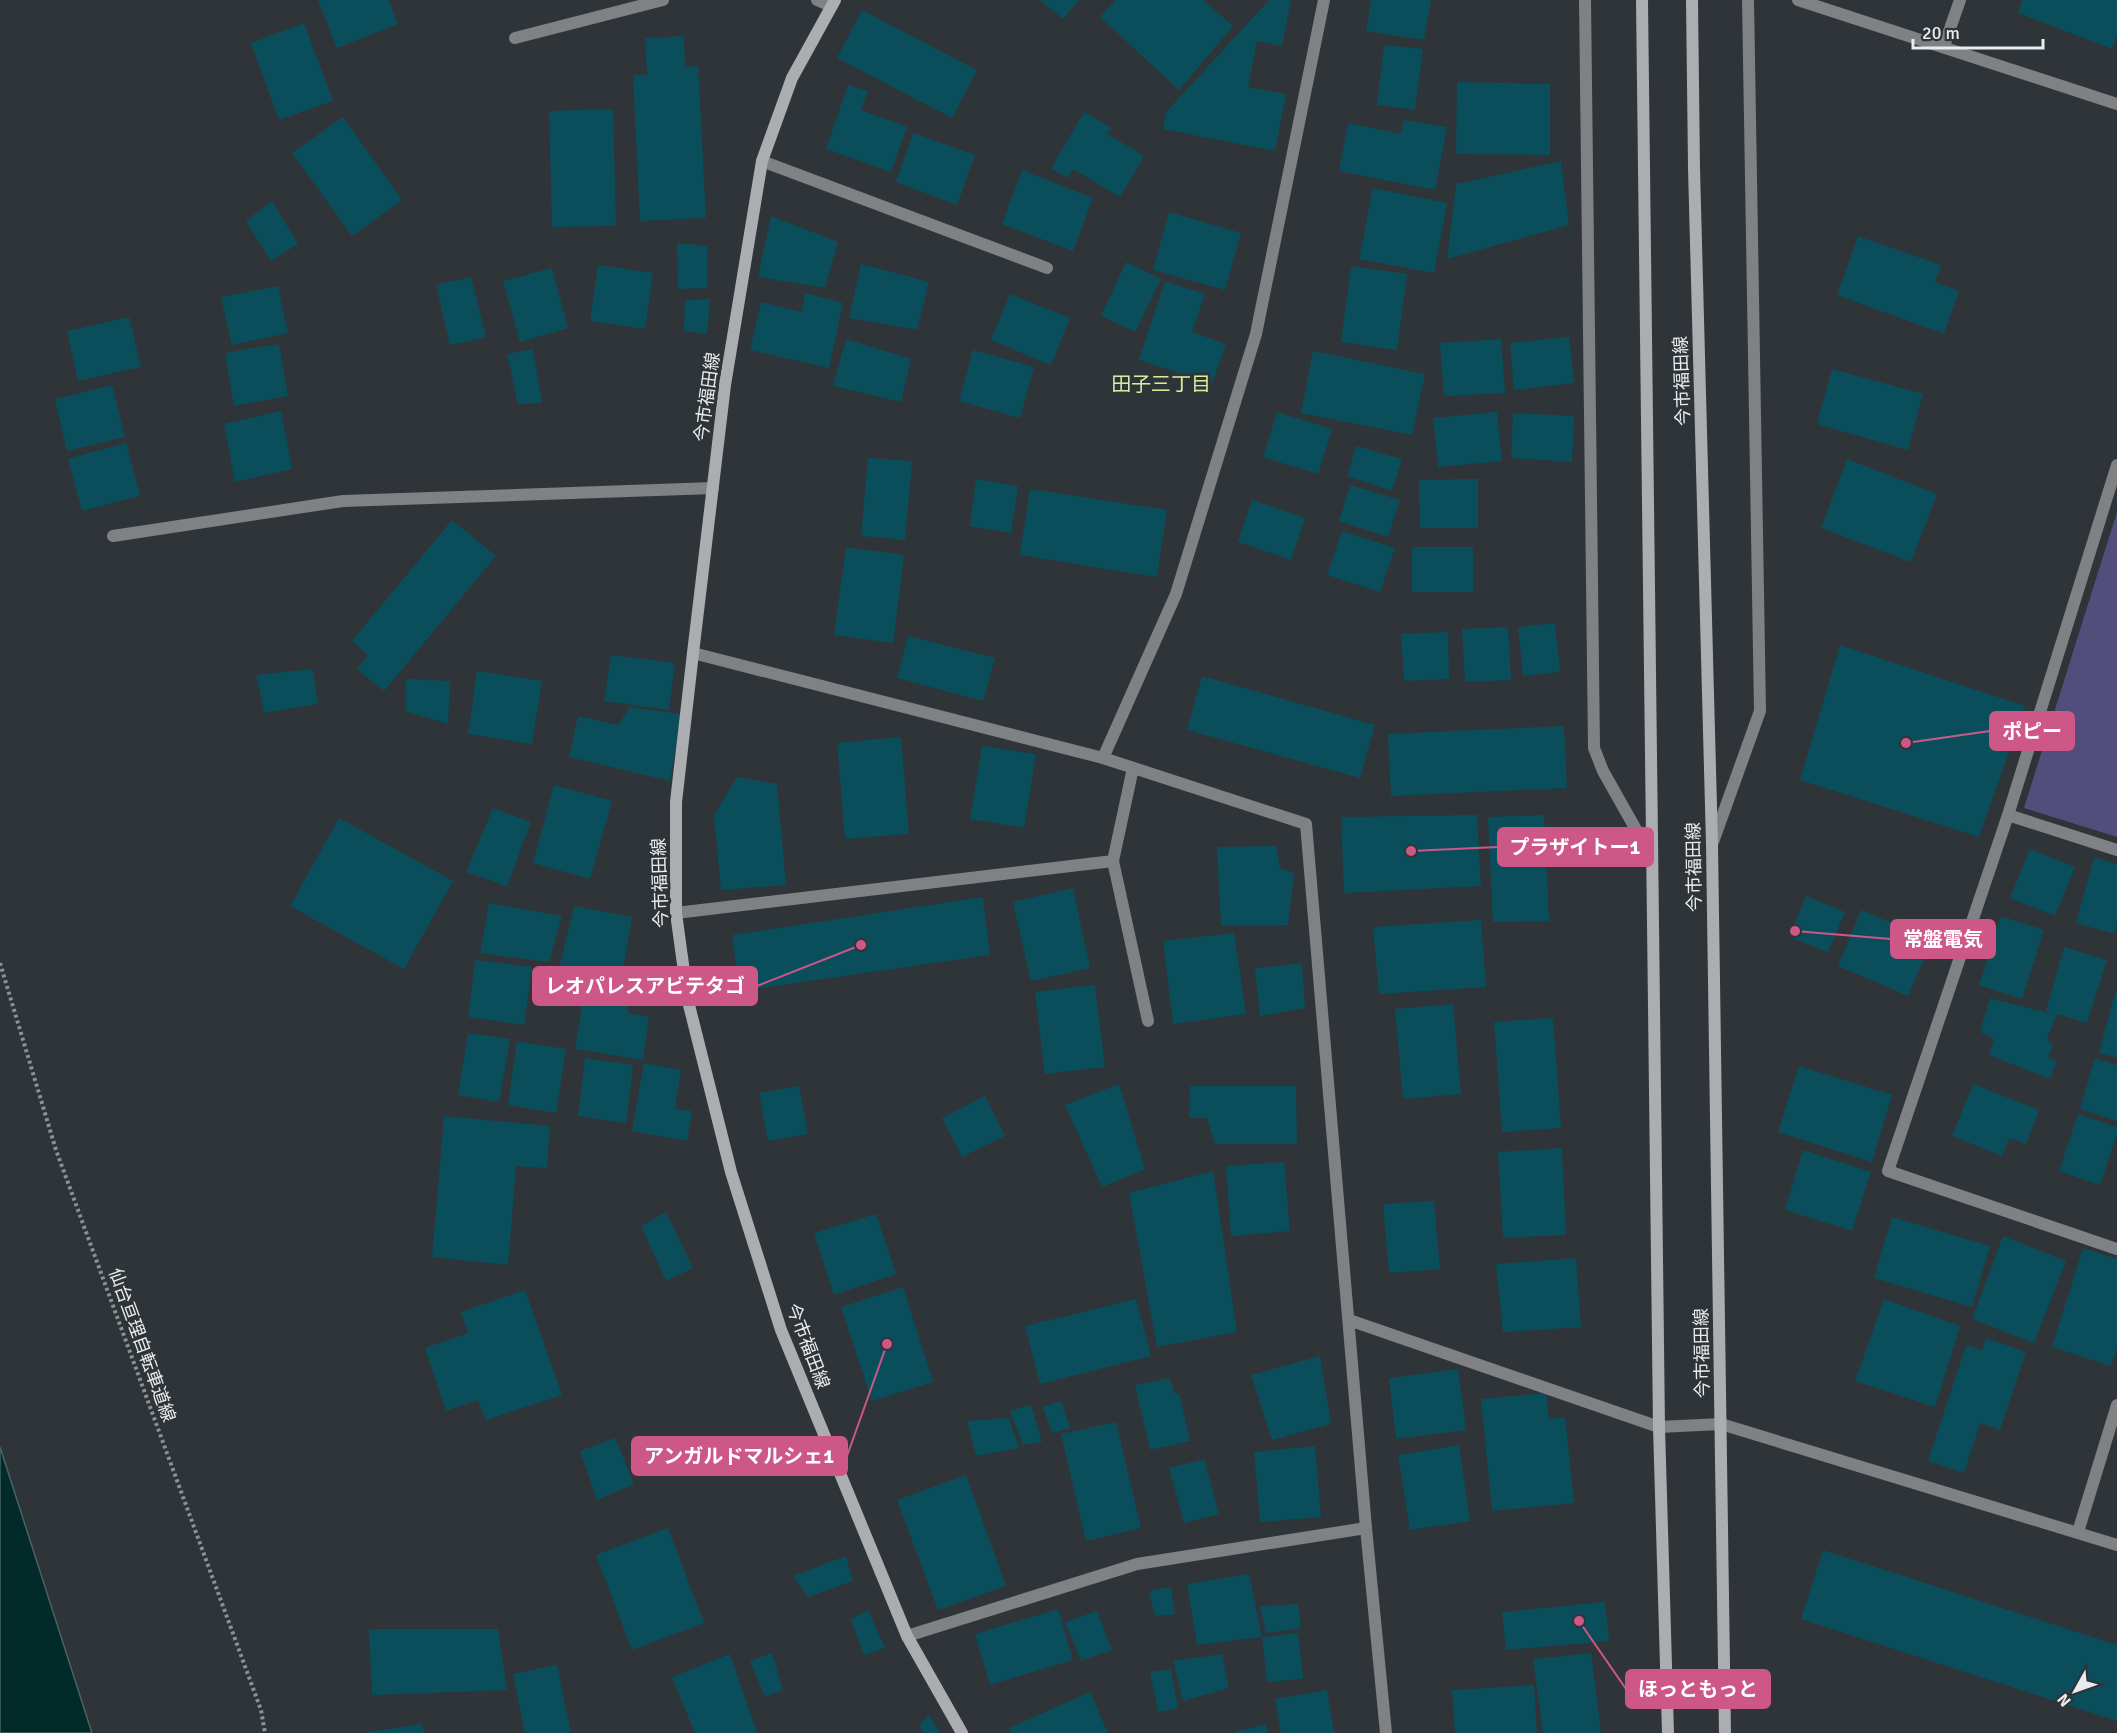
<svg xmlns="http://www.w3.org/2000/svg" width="2117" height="1733" viewBox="0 0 2117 1733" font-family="Signika,'Noto Sans JP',sans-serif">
<rect width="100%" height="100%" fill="#2f3438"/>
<!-- green -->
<path fill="#514e7c" d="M2117 512V837L2024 808Z"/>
<!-- water -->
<path fill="#022a29" stroke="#476464" stroke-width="1.5" d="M0 1447 92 1733H0Z"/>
<!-- building -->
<g fill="#0b4e5b">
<path d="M318 0H389L398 24 337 48Z"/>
<path d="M1040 0H1079L1063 19Z"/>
<path d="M1116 0H1203L1233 26 1179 90 1100 17Z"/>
<path d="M1269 0H1291L1282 46 1257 41 1248 87 1286 94 1275 151 1163 129 1166 112Z"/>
<path d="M1371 0H1431L1424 40 1366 31Z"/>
<path d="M2022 0H2117V35L2112 49 2018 13Z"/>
<path d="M862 10 977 70 952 118 837 58Z"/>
<path d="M304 23 333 101 279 120 251 43Z"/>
<path d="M684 36 685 67 698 66 706 218 640 221 633 75H647L645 38Z"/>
<path d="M1384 45 1423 49 1415 110 1377 105Z"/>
<path d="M1457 82 1550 84V155L1456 154Z"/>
<path d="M848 85 868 91 861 110 907 127 891 172 826 149Z"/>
<path d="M613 109 616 226 552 227 549 111Z"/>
<path d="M1084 112 1112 128 1106 133 1144 156 1120 197 1073 169 1067 178 1051 168Z"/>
<path d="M343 117 402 200 352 236 292 153Z"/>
<path d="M1404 120 1447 127 1435 190 1339 171 1348 123 1401 134Z"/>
<path d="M913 133 975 155 957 205 896 182Z"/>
<path d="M1561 161 1569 225 1447 259 1456 184Z"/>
<path d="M1022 170 1093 198 1073 251 1002 224Z"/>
<path d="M1373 188 1447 203 1434 273 1359 259Z"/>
<path d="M272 201 298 244 271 261 246 221Z"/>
<path d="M1169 212 1241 233 1225 290 1153 270Z"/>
<path d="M771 216 838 242 825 288 758 277Z"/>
<path d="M1858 236 1941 265 1935 282 1959 291 1944 334 1837 295Z"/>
<path d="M677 243 707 246V288L678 289Z"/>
<path d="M1126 262 1161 279 1135 332 1101 316Z"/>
<path d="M861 264 929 282 917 330 849 318Z"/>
<path d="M598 265 653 273 645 329 590 321Z"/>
<path d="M1351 266 1407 274 1397 350 1341 342Z"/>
<path d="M552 268 568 328 520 342 503 281Z"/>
<path d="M471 277 486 337 450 345 436 285Z"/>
<path d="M1165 281 1205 294 1192 332 1226 344 1212 384 1139 360Z"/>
<path d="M278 286 288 333 232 345 221 297Z"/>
<path d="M805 293 843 303 829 368 750 350 761 302 801 312Z"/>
<path d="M1010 294 1070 318 1051 365 991 340Z"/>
<path d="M710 299 707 334 684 331 685 300Z"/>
<path d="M129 317 141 367 78 381 67 331Z"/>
<path d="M1569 337 1574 383 1514 390 1510 343Z"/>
<path d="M846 339 911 359 901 402 833 386Z"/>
<path d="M1501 339 1505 393 1444 396 1440 343Z"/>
<path d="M279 344 288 396 234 406 225 353Z"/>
<path d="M533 349 542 403 518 404 507 354Z"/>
<path d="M973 350 1034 367 1020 418 959 401Z"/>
<path d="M1313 351 1425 374 1412 435 1301 413Z"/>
<path d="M1832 369 1923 394 1908 450 1817 424Z"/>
<path d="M112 385 125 437 67 451 55 399Z"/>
<path d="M281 411 292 469 235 482 224 424Z"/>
<path d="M1277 412 1332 429 1318 474 1263 457Z"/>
<path d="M1497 412 1502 461 1438 467 1433 418Z"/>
<path d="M1513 413 1574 416 1572 462 1511 458Z"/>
<path d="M126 443 140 496 82 511 68 459Z"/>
<path d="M1356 446 1402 459 1392 491 1347 476Z"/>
<path d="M868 458 912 461 905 540 861 536Z"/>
<path d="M1847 459 1937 494 1911 562 1821 528Z"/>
<path d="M976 479 1018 486 1011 533 970 526Z"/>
<path d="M1478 479V528H1420L1419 480Z"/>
<path d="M1350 485 1400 500 1388 537 1339 521Z"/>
<path d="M1030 489 1167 510 1157 577 1020 555Z"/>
<path d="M1252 500 1305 518 1291 560 1238 542Z"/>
<path d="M452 520 496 556 384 691 357 669 368 655 352 641Z"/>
<path d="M1342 531 1395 548 1380 592 1327 575Z"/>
<path d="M846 547 904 555 893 643 834 635Z"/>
<rect x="1412" y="547" width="61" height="45"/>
<path d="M1555 623 1560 672 1523 676 1518 627Z"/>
<path d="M1508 627 1511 680 1465 682 1462 629Z"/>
<path d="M1448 632 1449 679 1404 681 1401 634Z"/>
<path d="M908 636 995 658 983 701 897 678Z"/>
<path d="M1840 645 2025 706 1979 837 1800 780Z"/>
<path d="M611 655 675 663 669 710 604 701Z"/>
<path d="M313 669 318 704 264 713 256 675Z"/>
<path d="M477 671 542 681 532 744 468 734Z"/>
<path d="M1202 676 1375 725 1360 778 1187 730Z"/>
<path d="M406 679 450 681 448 724 405 711Z"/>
<path d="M629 707 682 714 670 781 569 757 578 716 619 725Z"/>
<path d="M1564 726 1567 788 1391 796 1388 734Z"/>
<path d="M901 737 909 834 845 839 837 743Z"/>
<path d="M982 746 1036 754 1024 828 970 819Z"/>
<path d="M737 777 777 784 786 885 721 890 714 815Z"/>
<path d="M554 785 612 801 590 879 533 863Z"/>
<path d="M493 808 531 822 507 886 466 872Z"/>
<path d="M1477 815 1481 886 1344 893 1341 817Z"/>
<path d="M1544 815 1549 921 1493 922 1488 817Z"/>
<path d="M339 818 453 881 404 969 290 906Z"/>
<path d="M1276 846 1280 868 1294 873 1288 925 1221 926 1217 847Z"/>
<path d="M2030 849 2075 867 2055 916 2010 898Z"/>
<path d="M2094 857 2117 864V923L2114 934 2076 923Z"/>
<path d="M1073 888 1090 968 1031 981 1013 902Z"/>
<path d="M1806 896 1845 912 1828 952 1789 937Z"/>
<path d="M983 897 990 955 739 991 732 935Z"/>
<path d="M489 903 562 916 549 962 480 953Z"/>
<path d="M574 906 632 917 622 976 559 969Z"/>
<path d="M1861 910 1932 940 1908 996 1838 966Z"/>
<path d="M2001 916 2044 930 2022 999 1979 985Z"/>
<path d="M1481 920 1486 987 1379 994 1373 927Z"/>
<path d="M1234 933 1246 1014 1173 1024 1163 941Z"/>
<path d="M2064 947 2107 960 2087 1023 2057 1014 2047 1039 2053 1046 2048 1058 2057 1061 2050 1079 1989 1055 1994 1039 1980 1032 1990 998 2052 1014 2046 1011Z"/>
<path d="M475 960 532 967 524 1025 468 1017Z"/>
<path d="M1302 963 1305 1008 1260 1016 1255 968Z"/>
<path d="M1095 985 1105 1067 1045 1074 1035 992Z"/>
<path d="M2115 993H2117V1058L2099 1053Z"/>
<path d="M583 998 627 1005 628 1013 649 1017 643 1060 575 1049Z"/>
<path d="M1453 1004 1461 1094 1403 1099 1395 1009Z"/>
<path d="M1553 1018 1561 1128 1502 1132 1494 1022Z"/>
<path d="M468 1033 510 1039 499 1102 458 1095Z"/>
<path d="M517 1041 566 1049 556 1113 508 1105Z"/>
<path d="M585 1058 633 1065 626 1123 578 1116Z"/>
<path d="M2095 1058 2117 1065V1121L2080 1109Z"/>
<path d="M644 1063 681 1070 675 1109 692 1111 687 1141 632 1131Z"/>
<path d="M1799 1066 1892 1095 1872 1162 1778 1132Z"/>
<path d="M1119 1084 1145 1169 1102 1187 1065 1105Z"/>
<path d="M1973 1084 2039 1110 2026 1144 2009 1138 2002 1156 1952 1136Z"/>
<path d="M799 1086 808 1134 768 1141 759 1093Z"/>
<path d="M1190 1086H1296L1297 1144H1215L1207 1118H1189Z"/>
<path d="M985 1096 1005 1136 962 1157 942 1118Z"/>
<path d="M2078 1114 2117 1127V1134L2100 1185 2059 1171Z"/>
<path d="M444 1116 550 1126 547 1168 516 1166 508 1265 432 1257Z"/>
<path d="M1562 1148 1566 1235 1503 1238 1498 1152Z"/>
<path d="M1803 1150 1871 1172 1852 1231 1785 1210Z"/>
<path d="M1284 1162 1290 1231 1231 1236 1226 1166Z"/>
<path d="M1213 1171 1237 1332 1157 1347 1129 1193Z"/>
<path d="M1434 1201 1440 1269 1389 1273 1383 1204Z"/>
<path d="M666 1212 693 1268 666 1281 641 1226Z"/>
<path d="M876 1214 896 1274 834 1295 814 1233Z"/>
<path d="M1892 1217 1990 1246 1972 1307 1874 1278Z"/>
<path d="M2003 1236 2066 1261 2034 1343 1972 1319Z"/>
<path d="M2083 1248 2117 1259V1347L2111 1366 2052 1347Z"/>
<path d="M1576 1258 1581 1327 1503 1332 1496 1264Z"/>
<path d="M903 1287 933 1382 872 1401 841 1307Z"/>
<path d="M525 1290 562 1395 486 1420 478 1400 446 1411 425 1348 468 1333 461 1312Z"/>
<path d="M1136 1299 1151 1356 1040 1384 1025 1326Z"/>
<path d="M1884 1299 1960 1326 1935 1407 1855 1381Z"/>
<path d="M1986 1338 2026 1352 2000 1430 1980 1423 1964 1473 1928 1461 1966 1345 1982 1350Z"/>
<path d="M1320 1356 1331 1424 1272 1440 1251 1375Z"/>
<path d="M1458 1369 1466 1430 1396 1439 1389 1378Z"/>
<path d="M1170 1378 1174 1393 1180 1395 1190 1441 1150 1450 1135 1385Z"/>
<path d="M1546 1393 1549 1419 1565 1417 1574 1503 1492 1511 1481 1399Z"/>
<path d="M1061 1401 1070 1428 1052 1433 1043 1407Z"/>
<path d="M1031 1405 1042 1442 1023 1445 1010 1411Z"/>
<path d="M1009 1418 1019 1448 976 1456 967 1421Z"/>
<path d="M1116 1422 1141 1528 1086 1541 1061 1434Z"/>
<path d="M615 1438 634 1484 597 1500 580 1451Z"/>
<path d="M1459 1445 1470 1521 1410 1530 1398 1455Z"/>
<path d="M1315 1446 1321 1517 1260 1522 1254 1452Z"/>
<path d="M1204 1459 1219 1514 1184 1523 1169 1468Z"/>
<path d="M966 1475 1006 1586 938 1610 897 1500Z"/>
<path d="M668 1528 704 1623 632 1650 596 1555Z"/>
<path d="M1823 1550 2117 1645V1721L1801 1619Z"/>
<path d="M846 1556 853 1581 808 1597 793 1576Z"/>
<path d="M1249 1574 1262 1637 1197 1645 1187 1584Z"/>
<path d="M1171 1587 1175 1614 1155 1616 1149 1591Z"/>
<path d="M1605 1602 1609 1641 1506 1650 1502 1612Z"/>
<path d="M1298 1604 1301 1628 1266 1633 1260 1606Z"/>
<path d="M1058 1609 1073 1660 990 1685 975 1634Z"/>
<path d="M868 1610 885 1648 864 1655 851 1619Z"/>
<path d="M1097 1611 1112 1650 1081 1661 1065 1622Z"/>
<path d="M369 1629H498L507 1690 372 1695Z"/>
<path d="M1298 1633 1303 1679 1267 1682 1262 1637Z"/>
<path d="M772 1653 783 1690 765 1697 750 1661Z"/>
<path d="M1591 1653 1601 1733H1543L1533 1659Z"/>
<path d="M730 1654 757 1733H695L672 1677Z"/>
<path d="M1222 1654 1229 1688 1183 1701 1173 1661Z"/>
<path d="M557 1665 571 1733H525L513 1674Z"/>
<path d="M1171 1669 1178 1708 1158 1712 1150 1672Z"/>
<path d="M1534 1685 1537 1733H1455L1452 1690Z"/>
<path d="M1327 1690 1334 1733H1281L1275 1699Z"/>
<path d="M1090 1692 1108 1733H1012L1009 1728Z"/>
<path d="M929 1715 940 1733H924L919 1726Z"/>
<path d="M422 1724 424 1733H369L368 1732Z"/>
<path d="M1265 1724 1268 1733H1236V1732Z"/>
</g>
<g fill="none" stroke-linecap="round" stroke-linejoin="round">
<!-- path -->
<path stroke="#8c9194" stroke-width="4" stroke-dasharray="3 3" stroke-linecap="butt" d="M0 963 56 1150 261 1710 265 1733"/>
<!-- minor -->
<g stroke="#808184" stroke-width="12">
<path d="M817 0 831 6"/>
<path d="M1324 0 1256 334 1176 594 1103 758 1306 824 1366 1528 1386 1733"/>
<path d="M1585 0 1594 748 1603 771 1652 858"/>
<path d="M1798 0 2117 104"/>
<path d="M515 38 663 0"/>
<path d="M1944 46 1960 0"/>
<path d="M762 161 1047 268"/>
<path d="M2117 465 2008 815 1888 1171 2117 1249"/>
<path d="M113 536 343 501 713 488"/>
<path d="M693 653 1103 758"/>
<path d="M2008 815 2117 850"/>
<path d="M1713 842 1760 711 1748 0"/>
<path d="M1113 861 1148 1021"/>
<path d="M676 913 1113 861 1133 768"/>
<path d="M1349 1320 1659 1427 1721 1424 2117 1545"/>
<path d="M2078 1532 2117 1405"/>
<path d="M907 1636 1137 1564 1366 1528"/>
</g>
<!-- secondary -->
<g stroke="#abadb1" stroke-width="12">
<path d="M835 0 792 78 762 161 725 385 693 653 676 802V913L688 1001 731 1172 781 1330 907 1636 962 1733"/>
<path d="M1642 0 1659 1427 1668 1733"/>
<path d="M1692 0 1694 168 1712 844 1725 1733"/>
</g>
</g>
<g text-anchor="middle" stroke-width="6" stroke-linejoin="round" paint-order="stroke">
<!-- street labels -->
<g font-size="18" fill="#e8ecee" stroke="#2f3438">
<text transform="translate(1682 381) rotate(-92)" y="6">今市福田線</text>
<text transform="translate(707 397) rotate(-82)" y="6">今市福田線</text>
<text transform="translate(1694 867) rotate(-91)" y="6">今市福田線</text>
<text transform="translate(660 883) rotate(-92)" y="6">今市福田線</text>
<text transform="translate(142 1345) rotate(70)" y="6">仙台亘理自転車道線</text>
<text transform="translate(808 1346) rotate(69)" y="6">今市福田線</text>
<text transform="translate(1702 1353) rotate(-91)" y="6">今市福田線</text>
</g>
<!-- neighbourhood labels -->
<g font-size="20" fill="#d9eda1" stroke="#2f3438">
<text x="1161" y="391">田子三丁目</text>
</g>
</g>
<!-- callouts -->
<path fill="none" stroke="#cd5887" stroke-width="2" d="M1906 743L1990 731M1411 851L1498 847M1795 931L1891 939M861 945L757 986M887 1344L847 1456M1579 1621L1626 1689"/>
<g fill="#cd5887" stroke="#2f3438" stroke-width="2">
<circle cx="1906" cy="743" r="6"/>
<circle cx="1411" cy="851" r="6"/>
<circle cx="1795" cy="931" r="6"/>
<circle cx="861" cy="945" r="6"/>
<circle cx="887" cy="1344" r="6"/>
<circle cx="1579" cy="1621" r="6"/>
</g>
<g fill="#cd5887" stroke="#cd5887" stroke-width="2">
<rect x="1990" y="712" width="84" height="38" rx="6"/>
<rect x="1498" y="828" width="155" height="38" rx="6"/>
<rect x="1891" y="920" width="104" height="38" rx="6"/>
<rect x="533" y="967" width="224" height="38" rx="6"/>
<rect x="632" y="1437" width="215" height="38" rx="6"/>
<rect x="1626" y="1670" width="144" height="38" rx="6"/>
</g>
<g font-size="20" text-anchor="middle" font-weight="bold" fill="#fff">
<text x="2032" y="738">ポピー</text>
<text x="1575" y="854">プラザイトー1</text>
<text x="1943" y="946">常盤電気</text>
<text x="645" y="993">レオパレスアビテタゴ</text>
<text x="739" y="1463">アンガルドマルシェ1</text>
<text x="1698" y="1696">ほっともっと</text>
</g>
<!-- north arrow -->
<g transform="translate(2075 1691) rotate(230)" stroke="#2f3438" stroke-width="4.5" paint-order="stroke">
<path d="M0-4.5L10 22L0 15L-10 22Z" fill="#e8ecee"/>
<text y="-9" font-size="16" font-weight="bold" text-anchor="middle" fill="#e8ecee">N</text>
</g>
<!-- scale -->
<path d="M1913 39v9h130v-9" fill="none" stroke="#e8ecee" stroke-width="3"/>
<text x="1922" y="39" font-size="18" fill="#e8ecee" stroke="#2f3438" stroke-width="4.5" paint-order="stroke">20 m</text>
</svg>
